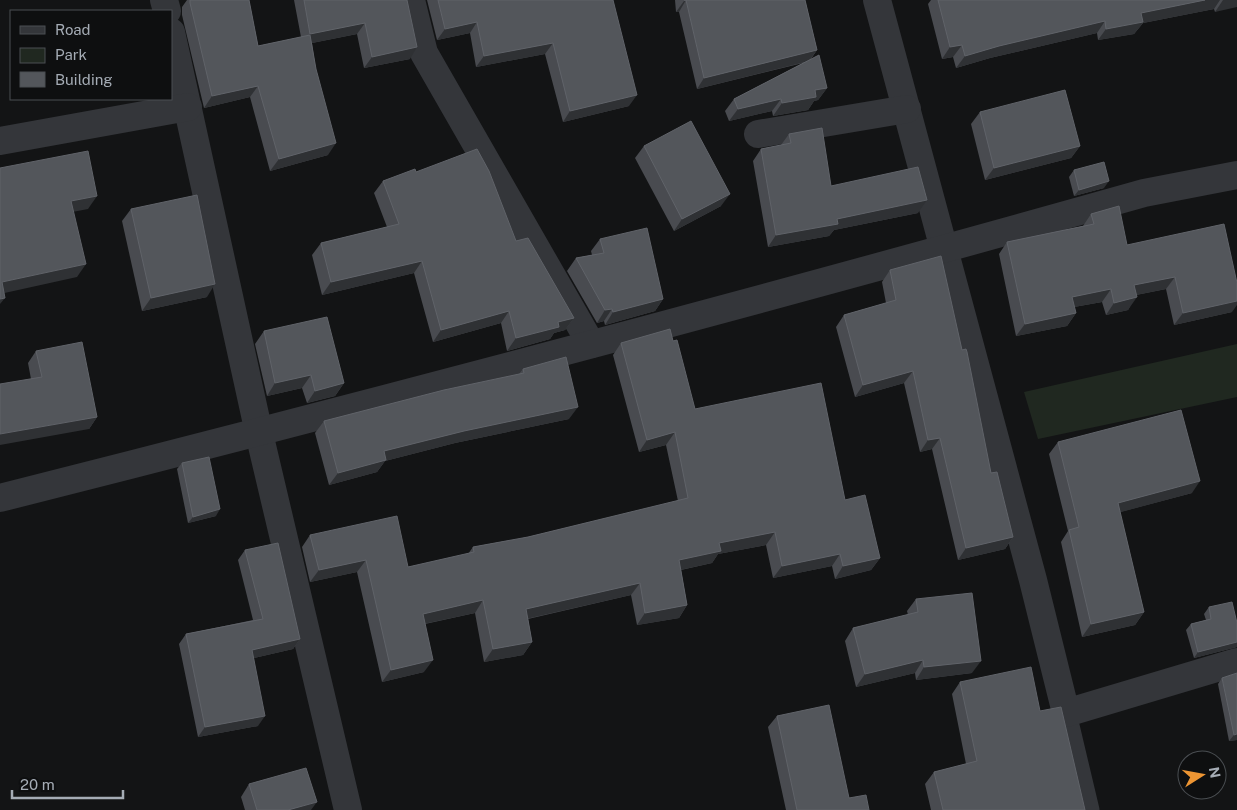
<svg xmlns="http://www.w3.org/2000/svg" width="1237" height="810" viewBox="0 0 1237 810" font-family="'Public Sans',sans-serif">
<rect width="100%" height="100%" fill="#131415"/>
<!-- green -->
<path fill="#202820" d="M1237 344V397L1038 439 1024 392Z"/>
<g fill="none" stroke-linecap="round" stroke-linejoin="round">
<!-- service -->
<path stroke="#34363a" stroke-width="21" d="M1066 713 1089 810"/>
<!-- minor -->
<g stroke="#34363a" stroke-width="28">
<path d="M164 0 167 11"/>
<path d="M411 0 424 53 591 344"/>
<path d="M877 0 1033 580 1066 713 1237 662"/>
<path d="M171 32 259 433 348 810"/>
<path d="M758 134 907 109"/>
<path d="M0 141 188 107"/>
<path d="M0 498C383 401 764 300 1144 193L1237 175"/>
</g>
</g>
<!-- wall -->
<g fill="#494b50">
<path d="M187 0H249L258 46 301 37 294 0H407L410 59 364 68 357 34 312 43 328 155 270 171 250 97 204 108 182 15V7Z"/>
<path d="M427 0H613L629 106 563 122 545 54 476 67 470 33 437 40Z"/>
<path d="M675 0H805L817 50 811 59 827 88 818 100 814 101 808 110 773 116 772 111 729 121 725 111 734 99 803 63 697 89 679 12H676Z"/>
<path d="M931 0H1237L1215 12 1214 9 1143 23 1134 34 1098 40 1097 33 990 58 956 68 953 57 942 59 928 4Z"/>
<path d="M980 112 1080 146 1071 158 985 180 971 124Z"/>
<path d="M789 134 831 186 918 213 834 230 829 236 768 247 753 161 761 149 781 145Z"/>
<path d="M644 146 721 206 674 231 635 158Z"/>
<path d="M1074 170 1104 188 1074 196 1069 177Z"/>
<path d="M416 172 516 241 574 318 565 330 554 333 550 339 507 351 501 323 433 342 414 273 322 295 312 255 321 243 387 227 374 193 383 181Z"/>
<path d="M131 209 207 297 142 311 122 221Z"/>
<path d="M1091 214 1127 245 1232 312 1174 325 1166 289 1136 295 1128 310 1106 315 1102 302 1074 307 1076 313 1067 326 1016 336 999 254 1007 242 1083 226Z"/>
<path d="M600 239 663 299 655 311 605 325 604 321 597 323 567 271 576 258 592 255 591 251Z"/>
<path d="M890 270 962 350 991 473 1013 537 1005 549 958 560 932 449 920 452 904 383 855 397 836 327 844 315 886 303 882 282Z"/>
<path d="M264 331 344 383 335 396 307 403 302 388 267 396 255 344Z"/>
<path d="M673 341 695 409 845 500 880 558 871 570 835 579 832 566 773 578 766 545 718 554 712 563 681 570 687 605 679 618 637 625 631 595 528 619 532 642 523 655 484 662 475 613 425 624 424 672 382 682 357 572 310 582 302 547 310 535 408 567 468 554 473 547 528 537 678 501 666 445 639 452 613 355 621 343Z"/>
<path d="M36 351 97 417 89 429 31 379 28 363Z"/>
<path d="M523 369 569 419 455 443 385 461 377 472 329 485 315 433 324 421 519 374Z"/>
<path d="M1058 442 1192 493 1120 512 1144 612 1135 625 1082 637 1061 542 1068 531 1049 454Z"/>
<path d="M182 463 216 516 188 523 177 469Z"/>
<path d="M245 550 300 639 293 649 254 658 258 726 198 737 179 644 186 634 253 620 238 560Z"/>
<path d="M916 599 972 673 916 680 915 673 856 687 845 641 853 628 908 615 907 611Z"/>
<path d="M1209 607 1237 623V647L1194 658 1186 630 1191 624 1206 620 1204 614Z"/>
<path d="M1222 678 1237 740 1229 741 1218 684Z"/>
<path d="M960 682 1040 711 1085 810H931L925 784 934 772 966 764 952 694Z"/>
<path d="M777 716 849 798 869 810H786L768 727Z"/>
<path d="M249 784 311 810H245L241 797Z"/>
</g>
<!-- shaded-wall -->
<g fill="#2f3134">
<path d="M686 0 679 12H676L684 1Z"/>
<path d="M1205 0H1220L1214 9 1143 23 1134 34 1098 40 1106 29 1141 13Z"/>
<path d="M1223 0H1237V7L1215 12Z"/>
<path d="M1105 21 1097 33 990 58 956 68 965 56 999 46Z"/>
<path d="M477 22 470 33 437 40 445 29Z"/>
<path d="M365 23 357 34 302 45 310 34Z"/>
<path d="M553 43 545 54 476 67 484 56Z"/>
<path d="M962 45 953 57 942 59 950 47Z"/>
<path d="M417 47 410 59 364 68 372 57Z"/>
<path d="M817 50 809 61 697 89 704 78Z"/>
<path d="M258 86 250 97 204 108 212 96Z"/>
<path d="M827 88 818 100 814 101 808 110 773 116 782 103 815 90Z"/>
<path d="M637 95 629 106 563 122 570 111Z"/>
<path d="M781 99 772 111 729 121 738 109Z"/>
<path d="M336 143 328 155 270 171 279 159Z"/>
<path d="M1080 146 1071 158 985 180 994 168Z"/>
<path d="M1109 181 1104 188 1074 196 1079 190Z"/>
<path d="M730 194 721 206 674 231 682 219Z"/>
<path d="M97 196 88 209 62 214 71 201Z"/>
<path d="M927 200 918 213 834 230 829 236 768 247 776 235 837 219Z"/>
<path d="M422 261 414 273 322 295 331 282Z"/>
<path d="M86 264 77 277 0 294 2 282Z"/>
<path d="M1175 277 1166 289 1126 297 1134 285Z"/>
<path d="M215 284 207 297 142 311 151 298Z"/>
<path d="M1111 289 1102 302 1063 309 1072 297Z"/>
<path d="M1137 297 1128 310 1106 315 1114 303Z"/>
<path d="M5 298 0 304V299Z"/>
<path d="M663 299 655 311 605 325 613 312Z"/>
<path d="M1237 301V305L1232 312 1174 325 1183 313Z"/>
<path d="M612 309 604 321 597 323 605 310Z"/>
<path d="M509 311 501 323 433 342 441 330Z"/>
<path d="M1076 313 1067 326 1016 336 1025 324Z"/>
<path d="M574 318 565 330 554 333 550 339 507 351 516 338 558 322Z"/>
<path d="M913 371 904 383 855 397 863 385Z"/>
<path d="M311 375 302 388 267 396 275 383Z"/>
<path d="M344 383 335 396 307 403 315 391Z"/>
<path d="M578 407 569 419 455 443 385 461 377 472 329 485 338 473 384 451 464 431Z"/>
<path d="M97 417 89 429 0 445V434Z"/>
<path d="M675 432 666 445 639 452 647 440Z"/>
<path d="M940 438 932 449 920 452 928 440Z"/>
<path d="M1200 481 1192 493 1110 515 1118 503Z"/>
<path d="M220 509 216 516 188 523 193 517Z"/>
<path d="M775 532 766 545 718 554 712 563 671 572 679 560 719 543Z"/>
<path d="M1013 537 1005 549 958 560 966 548Z"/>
<path d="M840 554 832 566 773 578 782 566Z"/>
<path d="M880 558 871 570 835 579 843 566Z"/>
<path d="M366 560 357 572 310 582 319 570Z"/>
<path d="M640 583 631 595 517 621 526 609Z"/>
<path d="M483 600 475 613 414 626 423 614Z"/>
<path d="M687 605 679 618 637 625 645 613Z"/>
<path d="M1144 612 1135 625 1082 637 1091 624Z"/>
<path d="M300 639 293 649 245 660 252 650Z"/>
<path d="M532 642 523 655 484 662 493 649Z"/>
<path d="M1237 642V647L1194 658 1198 652Z"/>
<path d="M433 660 424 672 382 682 391 670Z"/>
<path d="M923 660 915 673 856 687 865 674Z"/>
<path d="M981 661 972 673 916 680 924 667Z"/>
<path d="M265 716 258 726 198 737 205 727Z"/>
<path d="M1237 734V740L1229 741 1234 735Z"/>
<path d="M317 802 311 810H288Z"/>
</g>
<!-- building -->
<g fill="#53565b" stroke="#606369">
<path d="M190 0H249L258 46 310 35 316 69 336 143 279 159 258 86 212 96 190 3Z"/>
<path d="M304 0H407L417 47 372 57 365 23 310 34Z"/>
<path d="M438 0H613L637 95 570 111 553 43 484 56 477 22 445 29Z"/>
<path d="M684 0H805L817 50 704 78 686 0Z"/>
<path d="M938 0H1205L1141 13 1143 22 1106 29 1105 21 999 46 965 56 962 45 950 47Z"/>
<path d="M819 55 827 88 815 90 816 97 782 103 781 99 738 109 734 99Z"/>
<path d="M1065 90 1080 146 994 168 980 112Z"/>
<path d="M691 121 730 194 682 219 644 146Z"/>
<path d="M822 128 831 186 918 167 927 200 837 219 838 224 776 235 761 149 791 143 789 134Z"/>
<path d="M477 149 489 171 516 241 528 238 574 318 558 322 559 327 516 338 509 311 441 330 422 261 331 282 321 243 399 224 383 181 415 169 416 172Z"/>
<path d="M88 151 97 196 71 201 86 264 2 282 5 298 0 299V168Z"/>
<path d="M1104 162 1109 181 1079 190 1074 170Z"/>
<path d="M197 195 215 284 151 298 131 209Z"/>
<path d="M1119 206 1127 245 1224 224 1237 283V301L1183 313 1175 277 1134 285 1137 297 1114 303 1111 289 1072 297 1076 313 1025 324 1007 242 1094 224 1091 214Z"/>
<path d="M647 228 663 299 613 312 612 309 605 310 576 258 604 253 600 239Z"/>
<path d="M941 256 962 350 966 349 967 352 991 473 997 472 1013 537 966 548 940 438 928 440 913 371 863 385 844 315 896 300 890 270Z"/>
<path d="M327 317 344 383 315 391 311 375 275 383 264 331Z"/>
<path d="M670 329 673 341 677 340 695 409 821 383 845 500 865 495 880 558 843 566 840 554 782 566 775 532 719 543 721 551 679 560 687 605 645 613 640 583 526 609 532 642 493 649 483 600 423 614 433 660 391 670 366 560 319 570 310 535 397 516 408 567 474 552 473 547 528 537 688 498 675 432 647 440 621 343Z"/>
<path d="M82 342 97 417 0 434V384L42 377 36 351Z"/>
<path d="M566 357 578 407 464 431 384 451 386 460 338 473 324 421 444 390 524 373 523 369Z"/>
<path d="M1181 410 1200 481 1118 503 1144 612 1091 624 1069 530 1079 527 1058 442Z"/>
<path d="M209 457 220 509 193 517 182 463Z"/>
<path d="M278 543 300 639 252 650 265 716 205 727 186 634 263 619 245 550Z"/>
<path d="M972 593 981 661 924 667 923 660 865 674 853 628 918 612 916 599Z"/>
<path d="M1232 602 1237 623V642L1198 652 1191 624 1211 619 1209 607Z"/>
<path d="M1031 667 1040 711 1061 707 1085 810H943L934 772 977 761 960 682Z"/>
<path d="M1237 673V734L1234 735 1222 678Z"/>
<path d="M829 705 849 798 866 795 869 810H797L777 716Z"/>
<path d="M306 768 317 802 288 810H257L249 784Z"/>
</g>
<!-- legend -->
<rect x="10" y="10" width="162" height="90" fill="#0e0f10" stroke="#4a4e52"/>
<rect x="20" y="26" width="25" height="8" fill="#34363a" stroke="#4a4e52"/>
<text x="55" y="35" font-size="15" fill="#a5acb5">Road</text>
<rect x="20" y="48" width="25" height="15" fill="#202820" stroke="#4a4e52"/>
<text x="55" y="60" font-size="15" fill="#a5acb5">Park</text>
<rect x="20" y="72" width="25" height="15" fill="#53565b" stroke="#4a4e52"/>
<text x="55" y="85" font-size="15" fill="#a5acb5">Building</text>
<!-- north arrow -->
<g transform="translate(1202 775) rotate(79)"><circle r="24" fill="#0e0f10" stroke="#4a4e52"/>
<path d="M0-4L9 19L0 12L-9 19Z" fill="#ed9533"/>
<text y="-8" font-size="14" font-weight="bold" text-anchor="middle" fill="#a5acb5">N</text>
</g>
<!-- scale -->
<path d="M12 790v8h111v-8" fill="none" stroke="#a5acb5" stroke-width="2.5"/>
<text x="20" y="790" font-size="15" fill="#a5acb5" stroke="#0e0f10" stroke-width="4" paint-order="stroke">20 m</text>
</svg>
